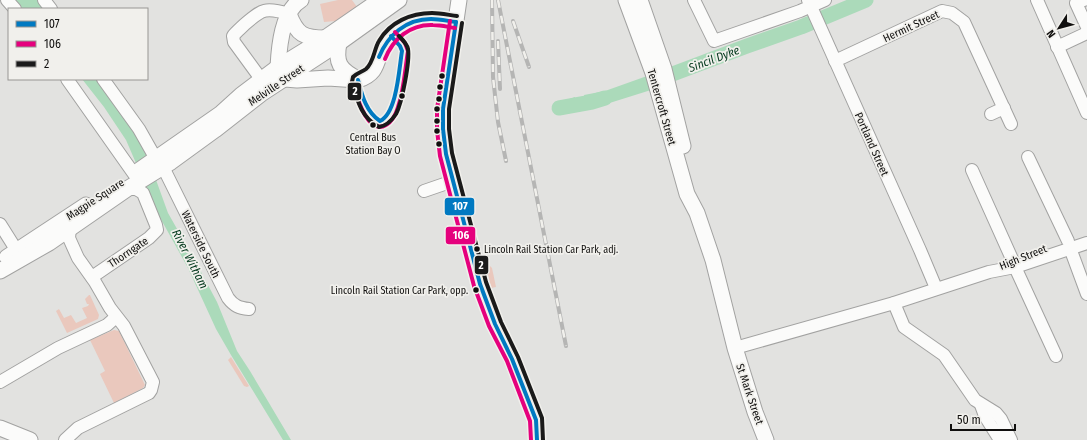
<svg xmlns="http://www.w3.org/2000/svg" width="1087" height="440" viewBox="0 0 1087 440" font-family="'Fira Sans Condensed',sans-serif">
<rect width="100%" height="100%" fill="#e2e2e0"/>
<!-- green -->
<g fill="#eac8bd">
<path d="M338 0H352L357 7 336 21 324 22 320 4Z"/>
<path d="M488 264 492 268 496 287 491 288 486 265Z"/>
<path d="M89 295H90L99 315 98 319 67 333 56 311 59 309 64 318 71 315 76 323 87 318 82 308 88 306 89 304H87L85 299Z"/>
<path d="M114 330 119 331 145 385 143 388 114 403 100 374 105 371 90 340Z"/>
<path d="M231 357 249 386 247 387 244 386 228 360Z"/>
</g>
<!-- water -->
<g fill="#abdaba">
<path d="M15 0H38L45 9H23Z"/>
<path d="M647 76 651 90 600 106 587 109 584 95 605 91Z"/>
<path d="M82 79H100L134 130 147 155 168 213 193 257 217 302 237 351 250 371 291 440H283L231 355 216 329 188 268 158 214 126 140 104 107Z"/>
<path d="M575 97 578 110 560 112 558 103Z"/>
</g>
<g fill="none" stroke-linecap="round" stroke-linejoin="round">
<!-- river -->
<g stroke="#abdaba" stroke-width="15">
<path d="M654 81 747 46 801 27 866 0"/>
<path d="M559 108 592 102 605 98"/>
</g>
<defs>
<g id="minor">
<path d="M7 0 15 9"/>
<path d="M44 0 51 9"/>
<path d="M694 0 714 41 800 11 825 0"/>
<path d="M808 0 920 250 936 288"/>
<path d="M1037 0 1087 113"/>
<path d="M1084 0 1076 3 1087 27"/>
<path d="M1057 47 1087 33"/>
<path d="M835 61 942 11 952 13 964 22 1011 124"/>
<path d="M67 79 134 174"/>
<path d="M103 79 139 129 156 159"/>
<path d="M261 79 234 42 233 36C236 32 241 28 245 24 262 9 266 7 289 14"/>
<path d="M991 114 1004 108"/>
<path d="M1028 157 1068 241"/>
<path d="M163 167 228 298C234 306 239 308 249 309"/>
<path d="M972 170 1012 259"/>
<path d="M424 191 453 181"/>
<path d="M0 224 17 251"/>
<path d="M1070 248 1087 294"/>
<path d="M1015 267 1056 356"/>
<path d="M92 277 149 238 157 230 156 225 143 193 136 189H127"/>
<path d="M894 303 904 327 944 355 975 400 996 413 1001 419 1011 440"/>
<path d="M735 348 894 303 989 272 1015 267 1087 243"/>
<path d="M0 382 58 348 107 325 116 317"/>
<path d="M981 405 985 416 1000 440"/>
<path d="M65 440 78 428 149 393 151 390 153 382 124 326 110 308 95 282 78 258 69 238 70 228"/>
</g>
<g id="major">
<path d="M459 0 443 109V129L446 154 480 284 495 324 512 359 536 420 537 440"/>
<path d="M626 0 653 73 687 194 697 213 713 260 735 348 755 412 766 440"/>
<path d="M640 0 664 69 683 146"/>
<path d="M289 14C297 35 304 38 325 38"/>
<path d="M339 43C335 63 340 70 358 79"/>
<path d="M278 67C279 47 282 11 301 0"/>
<path d="M285 79 297 80 328 78 358 80C376 74 376 65 381 50 388 32 409 19 428 19 437 18 447 21 456 22"/>
<path d="M138 171 220 114 241 95 278 67 325 38 380 0"/>
<path d="M7 257 86 205"/>
<path d="M0 271 49 243 127 189 171 162 215 130 261 94 339 43 399 0"/>
<path d="M0 428 30 440"/>
</g>
</defs>
<!-- minor casing -->
<use href="#minor" stroke="#a2a2a1" stroke-width="14"/>
<!-- major casing -->
<use href="#major" stroke="#a2a2a1" stroke-width="17"/>
<!-- minor -->
<use href="#minor" stroke="#fbfbfa" stroke-width="12"/>
<!-- major -->
<use href="#major" stroke="#fbfbfa" stroke-width="15"/>
<defs>
<g id="rail">
<path d="M492 0 493 77 498 122 506 161"/>
<path d="M498 0 566 346"/>
<path d="M513 21 529 67"/>
<path d="M498 41 500 89"/>
</g>
</defs>
<!-- rail casing -->
<use href="#rail" stroke="#b5b5b4" stroke-width="4"/>
<!-- rail -->
<use href="#rail" stroke="#f1f0ec" stroke-width="2.5" stroke-dasharray="8" stroke-linecap="butt"/>
<defs>
<g id="bus-1">
<path d="M456 22 443 109V129L446 154 480 284 495 324 512 359 536 420 537 440"/>
<path d="M379 57C388 35 406 19 431 19 439 19 448 21 456 22"/>
<path d="M358 80C362 95 366 112 380 121 397 113 399 69 402 51L400 46 391 36"/>
</g>
<g id="bus-2">
<path d="M450 21 437 109V130L440 156 474 286 489 326 507 361 530 421 531 440"/>
<path d="M385 59C393 39 410 24 433 25 441 25 448 27 455 28"/>
<path d="M352 82C356 94 367 136 386 125 393 121 396 114 398 107 404 90 405 69 408 51L405 43 395 32"/>
</g>
<g id="bus-3">
<path d="M462 23 449 109V129L452 153 486 282 501 322 518 357 542 418 543 440"/>
<path d="M399 36C403 40 407 44 408 49 410 61 402 103 396 114 392 120 386 126 379 127 361 118 357 99 352 82L353 77C357 73 362 72 366 69 374 62 374 49 379 41 390 22 411 13 432 13 440 13 449 15 457 16"/>
</g>
</defs>
<!-- bus-1 casing -->
<use href="#bus-1" stroke="#f1f0ec" stroke-width="7"/>
<!-- bus-2 casing -->
<use href="#bus-2" stroke="#f1f0ec" stroke-width="7"/>
<!-- bus-3 casing -->
<use href="#bus-3" stroke="#f1f0ec" stroke-width="7"/>
<!-- bus-1 -->
<use href="#bus-1" stroke="#0079c1" stroke-width="4"/>
<!-- bus-2 -->
<use href="#bus-2" stroke="#e5007d" stroke-width="4"/>
<!-- bus-3 -->
<use href="#bus-3" stroke="#1a1a1a" stroke-width="4"/>
</g>
<!-- markers -->
<g fill="#100f0e" stroke="#f1f0ec" stroke-width="1.5">
<circle cx="442" cy="76" r="3.5"/>
<circle cx="440" cy="87" r="3.5"/>
<circle cx="402" cy="96" r="3.5"/>
<circle cx="439" cy="99" r="3.5"/>
<circle cx="437" cy="109" r="3.5"/>
<circle cx="437" cy="121" r="3.5"/>
<circle cx="373" cy="125" r="3.5"/>
<circle cx="437" cy="131" r="3.5"/>
<circle cx="439" cy="144" r="3.5"/>
<circle cx="477" cy="249" r="3.5"/>
<circle cx="476" cy="290" r="3.5"/>
</g>
<g text-anchor="middle" stroke-width="3.5" stroke-linejoin="round" paint-order="stroke">
<!-- bus labels -->
<g font-size="10" fill="#100f0e" stroke="#f1f0ec">
<text x="373" y="141">Central Bus<tspan x="373" dy="13">Station Bay O</tspan></text>
<text x="484" y="253" text-anchor="start">Lincoln Rail Station Car Park, adj.</text>
<text x="468" y="294" text-anchor="end">Lincoln Rail Station Car Park, opp.</text>
</g>
<!-- street labels -->
<g font-size="11" fill="#100f0e" stroke="#f1f0ec">
<text transform="translate(911 26) rotate(-25)" y="4">Hermit Street</text>
<text transform="translate(276 85) rotate(-34)" y="4">Melville Street</text>
<text transform="translate(662 107) rotate(74)" y="4">Tentercroft Street</text>
<text transform="translate(872 144) rotate(66)" y="4">Portland Street</text>
<text transform="translate(95 199) rotate(-33)" y="4">Magpie Square</text>
<text transform="translate(201 244) rotate(64)" y="4">Waterside South</text>
<text transform="translate(128 252) rotate(-34)" y="4">Thorngate</text>
<text transform="translate(1023 257) rotate(-22)" y="4">High Street</text>
<text transform="translate(750 394) rotate(71)" y="4">St Mark Street</text>
</g>
<!-- water labels -->
<g font-size="12" font-style="italic" fill="#03391d" stroke="#f1f0ec">
<text transform="translate(714 59) rotate(-21)" y="4">Sincil Dyke</text>
<text transform="translate(190 259) rotate(63)" y="4">River Witham</text>
</g>
</g>
<g stroke="#f1f0ec" stroke-width="1.5">
<rect x="347" y="82" width="15" height="19" rx="4" fill="#1a1a1a"/>
<rect x="444" y="197" width="31" height="19" rx="4" fill="#0079c1"/>
<rect x="445" y="226" width="31" height="19" rx="4" fill="#e5007d"/>
<rect x="474" y="255" width="15" height="20" rx="4" fill="#1a1a1a"/>
</g>
<g font-size="11" text-anchor="middle" font-weight="bold" fill="#fff">
<text x="355" y="95">2</text>
<text x="460" y="210">107</text>
<text x="461" y="239">106</text>
<text x="481" y="269">2</text>
</g>
<!-- legend -->
<rect x="8" y="8" width="140" height="72" fill="#f1f0ec" stroke="#979693"/>
<rect x="16" y="21" width="20" height="6" fill="#0079c1" stroke="#979693"/>
<text x="44" y="28" font-size="12" fill="#100f0e">107</text>
<rect x="16" y="41" width="20" height="6" fill="#e5007d" stroke="#979693"/>
<text x="44" y="48" font-size="12" fill="#100f0e">106</text>
<rect x="16" y="61" width="20" height="6" fill="#1a1a1a" stroke="#979693"/>
<text x="44" y="68" font-size="12" fill="#100f0e">2</text>
<!-- north arrow -->
<g transform="translate(1059 28) rotate(234)" stroke="#f1f0ec" stroke-width="3" paint-order="stroke">
<path d="M0-3L7 15L0 10L-7 15Z" fill="#100f0e"/>
<text y="-6" font-size="11" font-weight="bold" text-anchor="middle" fill="#100f0e">N</text>
</g>
<!-- scale -->
<path d="M951 424v6h64v-6" fill="none" stroke="#100f0e" stroke-width="2"/>
<text x="957" y="424" font-size="12" fill="#100f0e" stroke="#f1f0ec" stroke-width="3" paint-order="stroke">50 m</text>
</svg>
